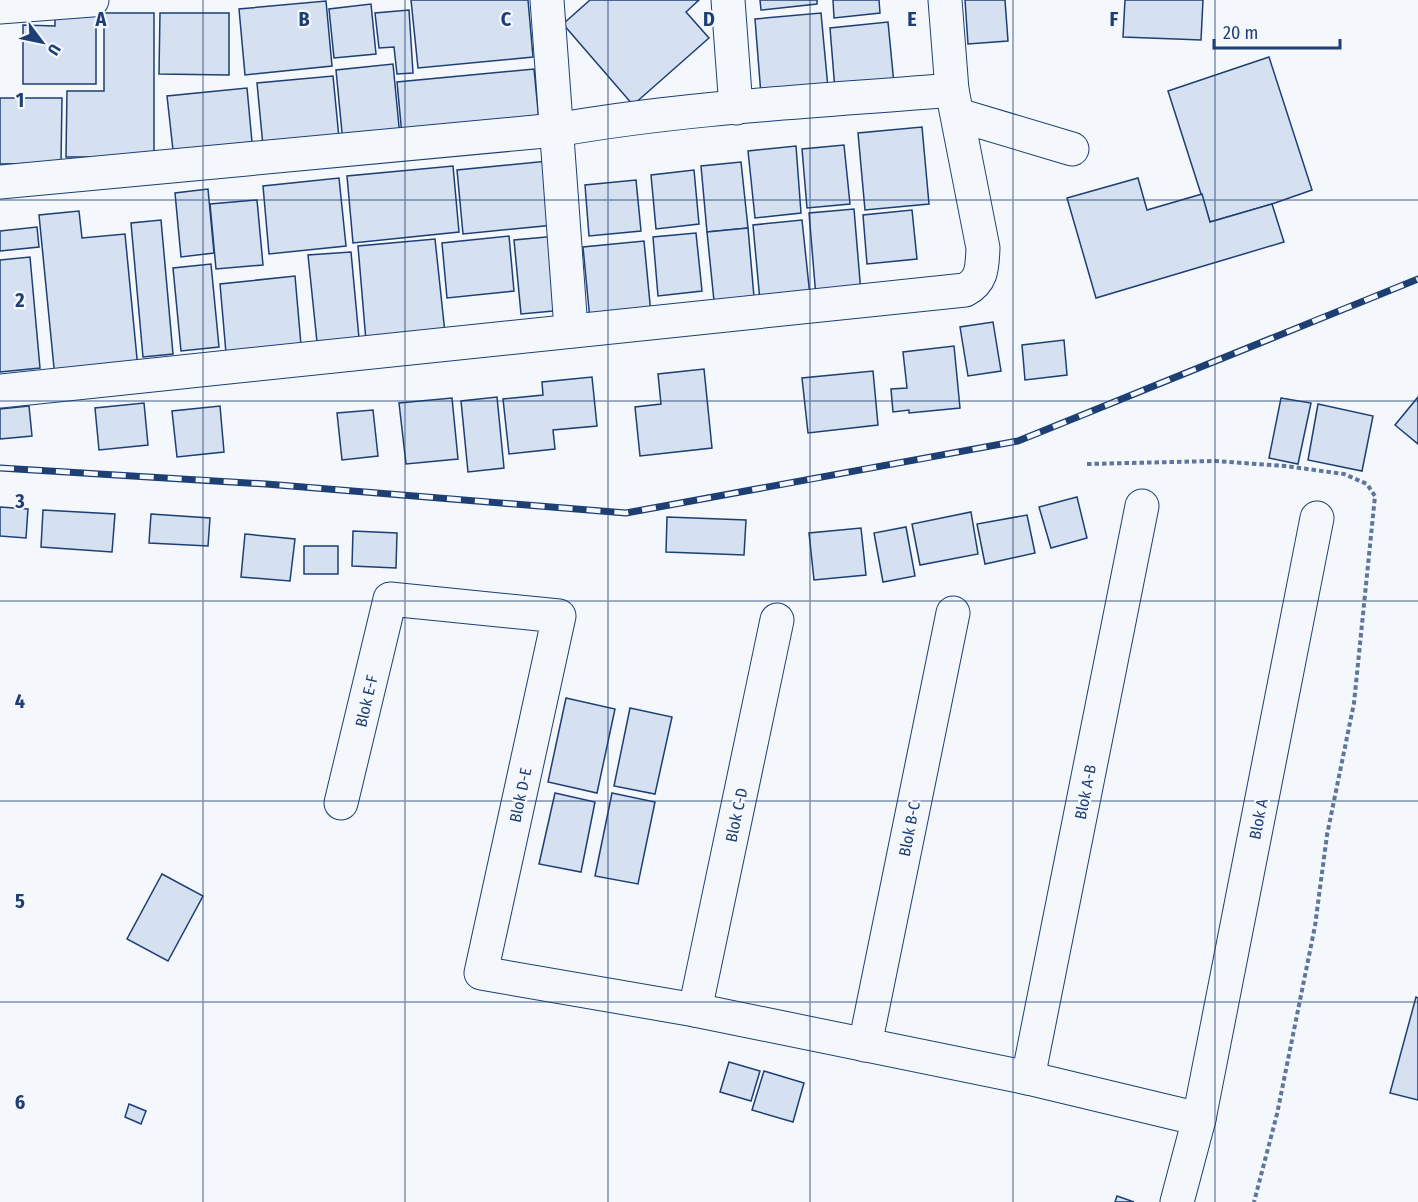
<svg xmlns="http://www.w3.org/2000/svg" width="1418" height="1202" viewBox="0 0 1418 1202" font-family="'Fira Sans Condensed',sans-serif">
<rect width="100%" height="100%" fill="#f4f7fb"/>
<!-- building -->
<g fill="#d5e0f0" stroke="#1d3f73" stroke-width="1.5">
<path d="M411 0H528L533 57 418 68Z"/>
<path d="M590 0H699L686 12 709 38 633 105 563 24Z"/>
<path d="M760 0H817V4L761 10Z"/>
<path d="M833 0H879L880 13 834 18Z"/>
<path d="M965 0H1005L1008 41 968 44Z"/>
<path d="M1125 0H1203L1201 40 1123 37Z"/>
<path d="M326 1 332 66 245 75 239 9Z"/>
<path d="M371 4 376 54 334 58 329 9Z"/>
<path d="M55 8H96V84H23V25L55 26Z"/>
<path d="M409 10 413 73 397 74 394 47 379 48 375 13Z"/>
<path d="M104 13H154V154L141 157H66L67 91H104Z"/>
<path d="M160 13H229V75L159 74Z"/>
<path d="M821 13 828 88 761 95 755 19Z"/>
<path d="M888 22 894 84 835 90 830 28Z"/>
<path d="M1269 57 1312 190 1272 204 1210 222 1168 91Z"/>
<path d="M393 64 400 137 343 143 336 70Z"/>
<path d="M534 69 539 121 402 135 397 82Z"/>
<path d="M333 76 339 138 263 146 257 83Z"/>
<path d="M247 88 252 142 173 150 167 96Z"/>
<path d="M0 98H62L61 163 0 164Z"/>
<path d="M922 127 929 204 865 210 858 133Z"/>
<path d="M844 145 850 204 807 208 802 149Z"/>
<path d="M796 146 801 213 755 218 748 151Z"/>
<path d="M548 161 554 225 463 234 457 170Z"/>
<path d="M741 162 748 228 707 232 701 166Z"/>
<path d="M453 166 459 232 353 243 347 176Z"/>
<path d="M694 170 699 224 656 229 651 175Z"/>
<path d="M339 178 346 246 269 254 263 186Z"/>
<path d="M1138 178 1147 210 1202 194 1210 222 1272 204 1284 242 1096 298 1067 198Z"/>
<path d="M636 180 641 231 589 236 585 185Z"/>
<path d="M208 189 214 253 181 257 175 193Z"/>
<path d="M257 200 263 265 216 269 210 204Z"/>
<path d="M854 209 861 293 816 297 809 213Z"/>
<path d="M912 210 917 259 867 264 863 215Z"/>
<path d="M79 211 82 238 125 234 138 369 55 378 39 215Z"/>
<path d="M161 220 173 354 143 357 131 223Z"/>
<path d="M802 220 810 296 760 301 753 225Z"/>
<path d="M37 227 39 247 0 251V231Z"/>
<path d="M748 228 754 297 714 301 707 232Z"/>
<path d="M696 233 702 291 658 296 653 237Z"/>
<path d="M509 236 514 291 447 298 442 243Z"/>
<path d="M557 236 564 310 521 314 514 240Z"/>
<path d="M435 239 445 333 366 341 358 246Z"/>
<path d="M644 241 651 314 590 320 583 247Z"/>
<path d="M351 252 359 338 317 342 308 255Z"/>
<path d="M30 257 40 368 0 372V260Z"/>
<path d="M211 264 219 347 181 351 173 268Z"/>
<path d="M295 276 301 345 226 353 220 284Z"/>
<path d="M993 322 1001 371 968 376 960 327Z"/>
<path d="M1064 340 1067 375 1025 380 1022 345Z"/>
<path d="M954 346 960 408 909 413V410L893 412 891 389 907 388 903 352Z"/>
<path d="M704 369 712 448 640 456 635 407 661 404 658 374Z"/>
<path d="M873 371 878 425 808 433 802 378Z"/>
<path d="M592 377 597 426 553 430 555 449 509 454 503 399 543 395 542 382Z"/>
<path d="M497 397 504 468 468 472 461 401Z"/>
<path d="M1418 397V444L1395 425Z"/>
<path d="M452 398 458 459 406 464 399 403Z"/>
<path d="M1281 398 1311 403 1298 464 1269 458Z"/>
<path d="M144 403 148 445 99 450 95 408Z"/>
<path d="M1318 404 1373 416 1362 471 1308 460Z"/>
<path d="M29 406 32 436 0 439V409Z"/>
<path d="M220 406 224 452 177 457 172 411Z"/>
<path d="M373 410 378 456 342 460 337 413Z"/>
<path d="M1077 497 1087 538 1051 548 1039 507Z"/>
<path d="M0 507 28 509 26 538 0 536Z"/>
<path d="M43 510 115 514 112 552 41 547Z"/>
<path d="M971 512 978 554 920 565 912 524Z"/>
<path d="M151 514 210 518 208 546 149 543Z"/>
<path d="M1027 515 1035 553 985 564 977 524Z"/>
<path d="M667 517 746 520 744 555 666 552Z"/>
<path d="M906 527 915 576 883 582 874 533Z"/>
<path d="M861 528 866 575 814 580 809 533Z"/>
<path d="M353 531 397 533 396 568 352 566Z"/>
<path d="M245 534 295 539 290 581 241 577Z"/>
<rect x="304" y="546" width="34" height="28"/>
<path d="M566 698 615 709 597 793 548 782Z"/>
<path d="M630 708 672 717 655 794 614 786Z"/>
<path d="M555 793 595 802 581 872 539 864Z"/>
<path d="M612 793 655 802 638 884 595 876Z"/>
<path d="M162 874 203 896 168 961 127 939Z"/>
<path d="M1416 997 1418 998V1100L1390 1093Z"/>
<path d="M729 1062 760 1071 751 1101 720 1092Z"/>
<path d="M764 1071 804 1083 793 1122 752 1110Z"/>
<path d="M129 1104 146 1111 141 1124 125 1117Z"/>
<path d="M1117 1196 1134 1202H1115Z"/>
</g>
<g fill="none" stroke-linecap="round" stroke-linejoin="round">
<defs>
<g id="street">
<path d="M547 0 571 329"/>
<path d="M728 0 736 108"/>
<path d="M0 7 92 0"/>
<path d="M957 112 965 117 1072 149"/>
<path d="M0 182 556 130C687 107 820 101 952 90"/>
<path d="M0 391 965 290C983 281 982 266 983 248L952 90 945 0"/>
<path d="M341 803 390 599 559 616 481 973 695 1010 1028 1078 1199 1119"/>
<path d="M695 1010 777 620"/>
<path d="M865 1045 953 613"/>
<path d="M1028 1078 1142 506"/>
<path d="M1177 1202 1199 1119 1317 518"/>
</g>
</defs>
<!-- street casing -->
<use href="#street" stroke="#1d3f73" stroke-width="35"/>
<!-- path -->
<path stroke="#5e769c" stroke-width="4" stroke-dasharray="4.5 3" stroke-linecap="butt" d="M1087 464 1215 461 1285 466 1344 474 1367 484 1375 496 1354 703 1327 835 1315 926 1277 1114 1254 1202"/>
<!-- street -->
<use href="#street" stroke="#f4f7fb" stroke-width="33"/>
<defs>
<path id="rail" d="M0 468 266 484 626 513 1018 441 1418 279"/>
</defs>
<!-- rail casing -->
<use href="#rail" stroke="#1d3f73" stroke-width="7"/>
<!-- rail -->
<use href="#rail" stroke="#f4f7fb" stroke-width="4.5" stroke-dasharray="14" stroke-linecap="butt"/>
</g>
<!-- grid -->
<path fill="none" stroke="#1d3f73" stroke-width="1.5" stroke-opacity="0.55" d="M203 0V1202M405 0V1202M608 0V1202M810 0V1202M1013 0V1202M1215 0V1202M0 200H1418M0 401H1418M0 601H1418M0 801H1418M0 1002H1418"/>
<g text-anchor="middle" stroke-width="4.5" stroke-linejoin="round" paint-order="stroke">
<!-- street labels -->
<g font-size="16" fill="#1d3f73" stroke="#f4f7fb">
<text transform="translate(366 701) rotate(-77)" y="6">Blok E-F</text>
<text transform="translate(1085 792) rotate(-79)" y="6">Blok A-B</text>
<text transform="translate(520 795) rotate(-78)" y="6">Blok D-E</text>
<text transform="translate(736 815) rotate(-78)" y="6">Blok C-D</text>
<text transform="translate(1258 819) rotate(-79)" y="6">Blok A</text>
<text transform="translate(909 829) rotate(-79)" y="6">Blok B-C</text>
</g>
</g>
<g font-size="20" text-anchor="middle" font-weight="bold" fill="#1d3f73" stroke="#f4f7fb" stroke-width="4.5" stroke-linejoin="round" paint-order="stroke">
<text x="101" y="26">A</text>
<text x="304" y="26">B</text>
<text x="506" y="26">C</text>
<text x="709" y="26">D</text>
<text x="912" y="26">E</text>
<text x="1114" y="26">F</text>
<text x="20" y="107">1</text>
<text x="20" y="307">2</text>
<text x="20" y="508">3</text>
<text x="20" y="708">4</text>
<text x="20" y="908">5</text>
<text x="20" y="1109">6</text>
</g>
<!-- north arrow -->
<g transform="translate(42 42) rotate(122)" stroke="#f4f7fb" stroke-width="4.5" paint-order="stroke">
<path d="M0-4.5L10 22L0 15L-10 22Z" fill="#1d3f73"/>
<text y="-9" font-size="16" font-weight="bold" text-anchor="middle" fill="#1d3f73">U</text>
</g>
<!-- scale -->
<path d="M1214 39v9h126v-9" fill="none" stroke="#1d3f73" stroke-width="3"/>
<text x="1223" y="39" font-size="18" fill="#1d3f73" stroke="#f4f7fb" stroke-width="4.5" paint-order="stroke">20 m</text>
</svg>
